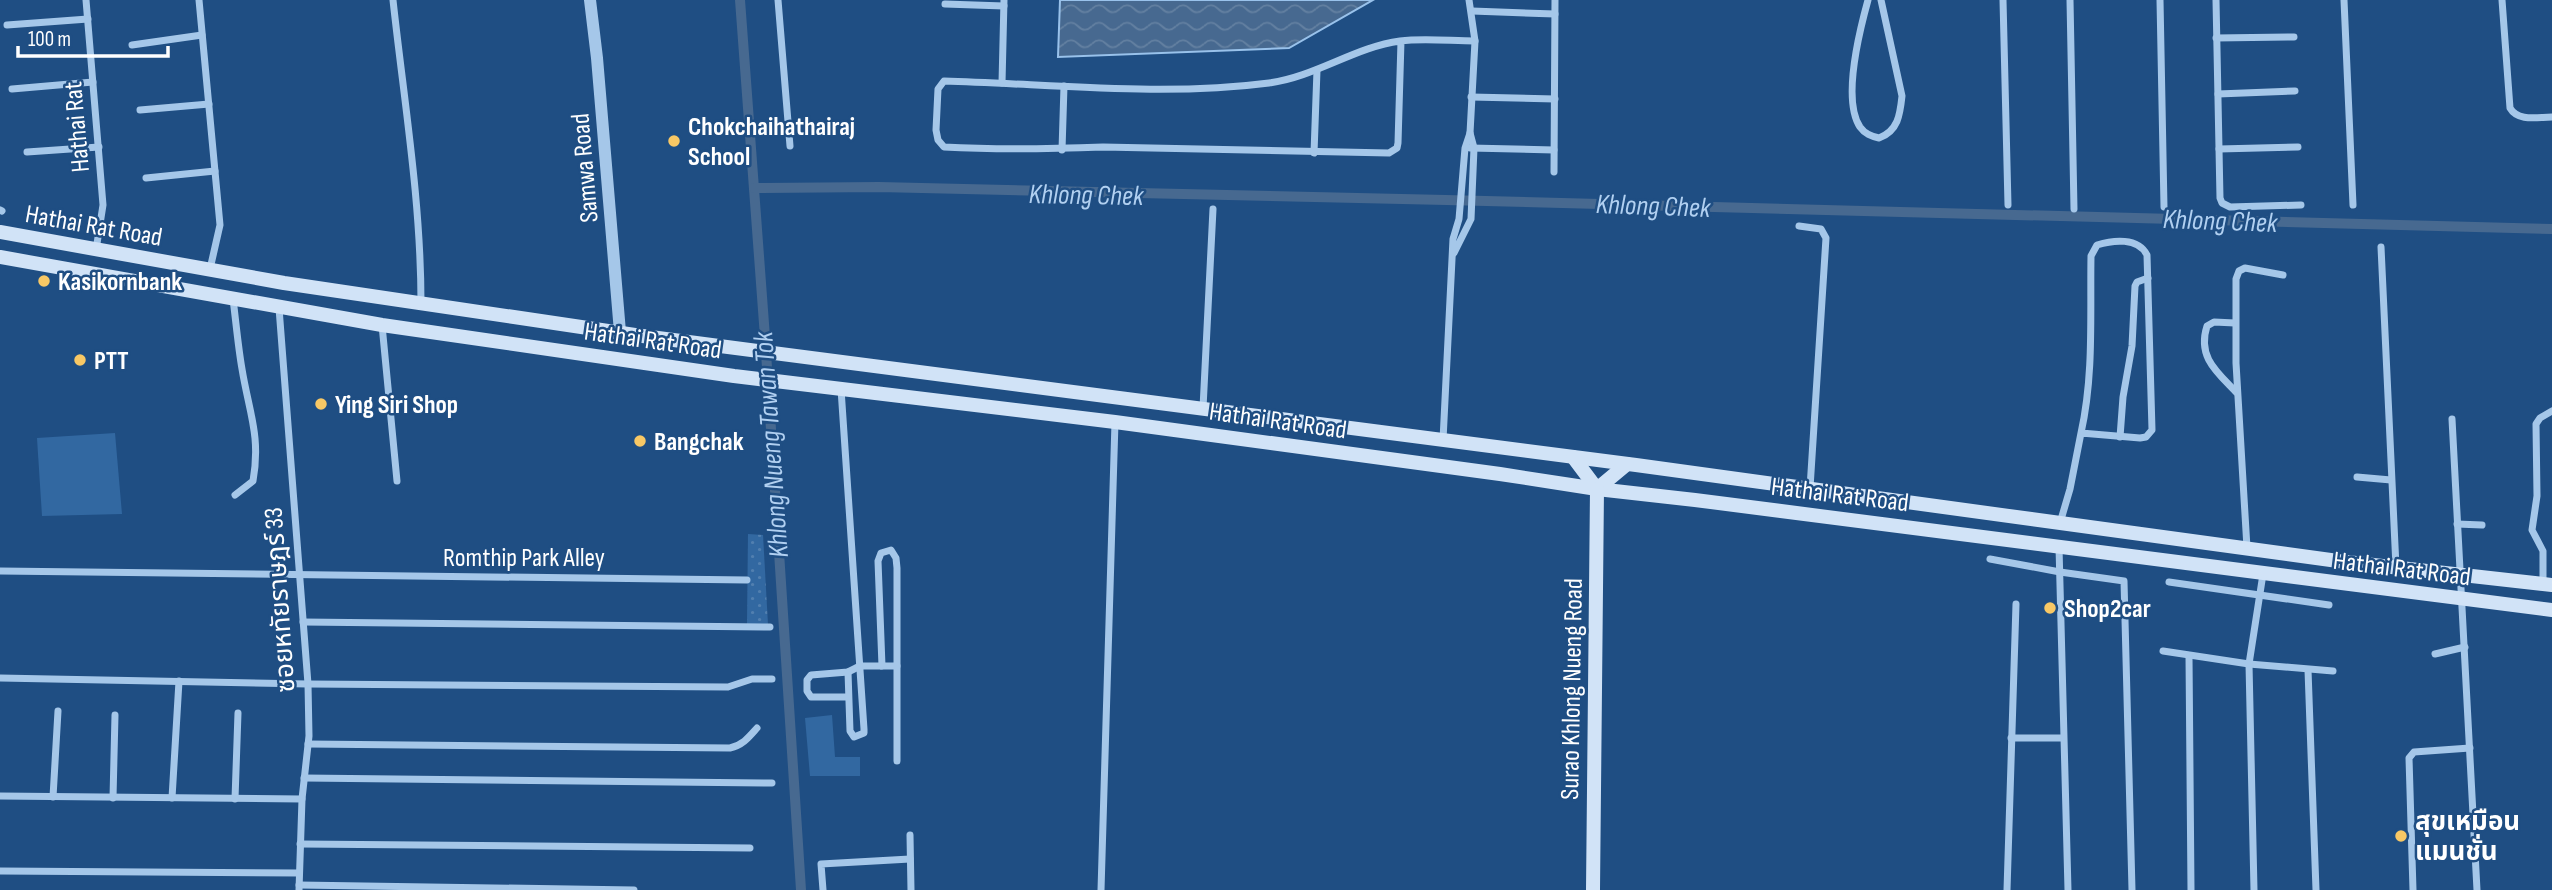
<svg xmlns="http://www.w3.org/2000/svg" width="2552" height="890" viewBox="0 0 2552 890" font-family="'Sofia Sans Condensed','Noto Sans Thai',sans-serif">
<defs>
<pattern id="grass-dots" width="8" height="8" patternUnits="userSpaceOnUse" patternTransform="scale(1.75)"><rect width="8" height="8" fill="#3268a1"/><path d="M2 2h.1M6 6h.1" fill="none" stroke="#517faf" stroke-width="1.8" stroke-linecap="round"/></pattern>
<pattern id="water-waves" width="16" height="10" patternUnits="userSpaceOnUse" patternTransform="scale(1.75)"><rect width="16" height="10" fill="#476990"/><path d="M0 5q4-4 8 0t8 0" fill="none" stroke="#6380a1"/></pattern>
</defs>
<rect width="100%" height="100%" fill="#1f4e83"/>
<!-- grass -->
<path fill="url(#grass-dots)" d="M748 534 763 535 768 625 747 624Z"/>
<!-- pitch -->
<g fill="#3268a1">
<path d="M115 433 122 514 42 516 37 438Z"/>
<path d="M832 715 835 757H860V776H810L805 718Z"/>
</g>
<!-- water -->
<path fill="url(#water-waves)" stroke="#99c2eb" stroke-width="2" d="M1060 0H1373L1289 48 1058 57Z"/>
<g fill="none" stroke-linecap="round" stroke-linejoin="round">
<!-- canal -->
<g stroke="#476990" stroke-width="10">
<path d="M740 0 765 337 801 890"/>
<path d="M754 188 879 187 1446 200 2552 229"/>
</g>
<!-- minor -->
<g stroke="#a5c7e9" stroke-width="7">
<path d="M86 0 103 205 96 250"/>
<path d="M199 0 220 225 210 269"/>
<path d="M393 0C404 101 421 201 421 303"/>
<path d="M778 0 790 146"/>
<path d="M1868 0C1860 29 1842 100 1860 127 1865 134 1871 136 1879 138 1898 131 1900 115 1902 96L1881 0"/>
<path d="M2003 0 2008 205"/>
<path d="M2070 0 2074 209"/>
<path d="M2160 0 2164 207"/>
<path d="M2216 0 2220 198 2222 203 2230 207 2301 205"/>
<path d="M2344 0 2353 205"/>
<path d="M2502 0 2510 108C2518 122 2538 117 2552 117"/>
<path d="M945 4 1004 6"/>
<path d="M1472 11 1555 14"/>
<path d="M7 25 88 19"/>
<path d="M2216 38 2294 37"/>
<path d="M1401 41 1398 143 1397 148 1389 153 1103 147C1050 149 998 150 944 147L938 140 936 130 938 89 944 81C1051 84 1162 97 1269 83 1315 77 1355 47 1400 41 1424 38 1451 41 1475 41"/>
<path d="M132 45 202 35"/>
<path d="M1002 83 1004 0"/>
<path d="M12 89 93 82"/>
<path d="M2218 94 2295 91"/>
<path d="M1471 97 1555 99"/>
<path d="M140 110 209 104"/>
<path d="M1470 148 1554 150"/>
<path d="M2219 149 2298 147"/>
<path d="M1062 150 1064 86"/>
<path d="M27 152 99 147"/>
<path d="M1314 153 1317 70"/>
<path d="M1554 172 1555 0"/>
<path d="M146 178 215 171"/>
<path d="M0 210 2 211"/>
<path d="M1799 226 1821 229 1826 238 1810 488"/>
<path d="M2381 247 2396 567"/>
<path d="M1454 253 1471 219 1474 148 1470 133"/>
<path d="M233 299C236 322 238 346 242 369 249 412 261 436 253 481L235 495"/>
<path d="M279 308 308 684 309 736 302 799 299 890"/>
<path d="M2235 323 2214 322 2207 326C2197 357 2217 372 2236 392"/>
<path d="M382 325 397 481"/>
<path d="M841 389 864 729V733L854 737 850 731 848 672"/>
<path d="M1203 408 1213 209"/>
<path d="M2452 419 2477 890"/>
<path d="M2120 437 2123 397 2132 346 2135 286 2137 282 2148 278"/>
<path d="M1443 440 1453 239 1459 219 1465 148 1470 133 1475 41 1469 0"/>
<path d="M2357 477 2391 480"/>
<path d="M2060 523 2070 489 2081 433C2094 375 2090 315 2091 256L2097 245C2113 240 2138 237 2147 255L2152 430 2146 437 2140 438 2081 433"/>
<path d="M2457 524 2482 525"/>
<path d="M2059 547 2068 890"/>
<path d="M2247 548 2236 363V279L2239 271 2245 268 2283 275"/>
<path d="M1990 559 2060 572 2124 581 2132 890"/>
<path d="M0 571 747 580"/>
<path d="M2169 582 2329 605"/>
<path d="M2543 584V551L2532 530 2537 496 2536 424 2540 418 2552 411"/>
<path d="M303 622 770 627"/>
<path d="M2163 651 2249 664 2333 671"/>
<path d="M2435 654 2465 647"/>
<path d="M2189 656 2191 890"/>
<path d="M882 666 878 561 881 553 891 550 896 558 897 568V761"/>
<path d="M2308 670 2316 890"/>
<path d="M0 678 308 684 728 687 752 679H772"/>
<path d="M848 697H811L807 691V680L811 675 848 672 860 666H897"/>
<path d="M2011 738H2063"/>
<path d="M308 744 730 748C743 745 749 737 757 728"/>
<path d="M304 778 772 783"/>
<path d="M0 796 302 799"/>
<path d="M53 797 58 711"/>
<path d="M113 798 115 715"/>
<path d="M172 798 179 681"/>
<path d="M235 799 238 713"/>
<path d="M910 835 911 890"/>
<path d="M300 844 750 848"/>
<path d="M0 871 299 873"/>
<path d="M299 885 634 890"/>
<path d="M823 890 821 864 910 859"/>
<path d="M1101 890 1115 422"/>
<path d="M2007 890 2016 604"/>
<path d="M2254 890 2249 664 2263 574"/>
<path d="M2413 890 2409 758 2414 752 2470 748"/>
</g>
<!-- tertiary -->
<path stroke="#a5c7e9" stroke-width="12" d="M590 0 597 58 620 332"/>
<!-- secondary -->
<g stroke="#d1e3f7" stroke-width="14">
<path d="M0 232 284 283 635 335 1636 465 2338 561 2552 585"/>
<path d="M0 257 382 325 734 376 1115 422 1500 474 1597 489 1695 500 2552 610"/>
<path d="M1573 457 1597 489"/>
<path d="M1597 489 1627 464"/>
<path d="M1593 890 1597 489"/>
</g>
</g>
<!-- markers -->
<g fill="#f8c865" stroke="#1f4e83" stroke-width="2.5">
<circle cx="674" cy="141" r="7"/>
<circle cx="44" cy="281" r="7"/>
<circle cx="80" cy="360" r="7"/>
<circle cx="321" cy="404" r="7"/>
<circle cx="640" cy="441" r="7"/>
<circle cx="2050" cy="608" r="7"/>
<circle cx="2401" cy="836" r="7"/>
</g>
<g text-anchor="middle" stroke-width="5" stroke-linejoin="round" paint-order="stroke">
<!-- poi labels -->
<g font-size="26" font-weight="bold" fill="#fff" stroke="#1f4e83" text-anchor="start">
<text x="688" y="135">Chokchaihathairaj<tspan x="688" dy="30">School</tspan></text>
<text x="58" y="290">Kasikornbank</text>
<text x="94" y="369">PTT</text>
<text x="335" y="413">Ying Siri Shop</text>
<text x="654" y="450">Bangchak</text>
<text x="2064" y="617">Shop2car</text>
<text x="2415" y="830">สุขเหมือน<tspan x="2415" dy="30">แมนชั่น</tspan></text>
</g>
<!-- street labels -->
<g font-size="26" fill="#fff" stroke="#1f4e83">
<text transform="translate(76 127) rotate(-95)" y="9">Hathai Rat</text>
<text transform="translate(584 168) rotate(-95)" y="9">Samwa Road</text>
<text transform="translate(94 225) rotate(10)" y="9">Hathai Rat Road</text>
<text transform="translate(653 340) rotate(8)" y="9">Hathai Rat Road</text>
<text transform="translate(1278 420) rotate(8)" y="9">Hathai Rat Road</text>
<text transform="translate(1840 494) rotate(7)" y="9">Hathai Rat Road</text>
<text x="524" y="566">Romthip Park Alley</text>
<text transform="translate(2402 568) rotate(7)" y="9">Hathai Rat Road</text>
<text transform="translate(279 600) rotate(-94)" y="9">ซอยหทัยราษฎร์ 33</text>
<text transform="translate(1571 689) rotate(-89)" y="9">Surao Khlong Nueng Road</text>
</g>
<!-- water labels -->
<g font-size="28" font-style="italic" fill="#b1d0f1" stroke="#1f4e83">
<text transform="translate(1086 194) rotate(1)" y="10">Khlong Chek</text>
<text transform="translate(1653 205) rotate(2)" y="10">Khlong Chek</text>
<text transform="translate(2220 220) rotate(2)" y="10">Khlong Chek</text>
<text transform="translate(770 445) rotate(-94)" y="10">Khlong Nueng Tawan Tok</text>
</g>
</g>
<!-- scale -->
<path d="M18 46v10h150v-10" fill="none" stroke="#ffffff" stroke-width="3.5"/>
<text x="28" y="46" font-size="21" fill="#ffffff" stroke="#1f4e83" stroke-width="5" paint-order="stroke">100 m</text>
</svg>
